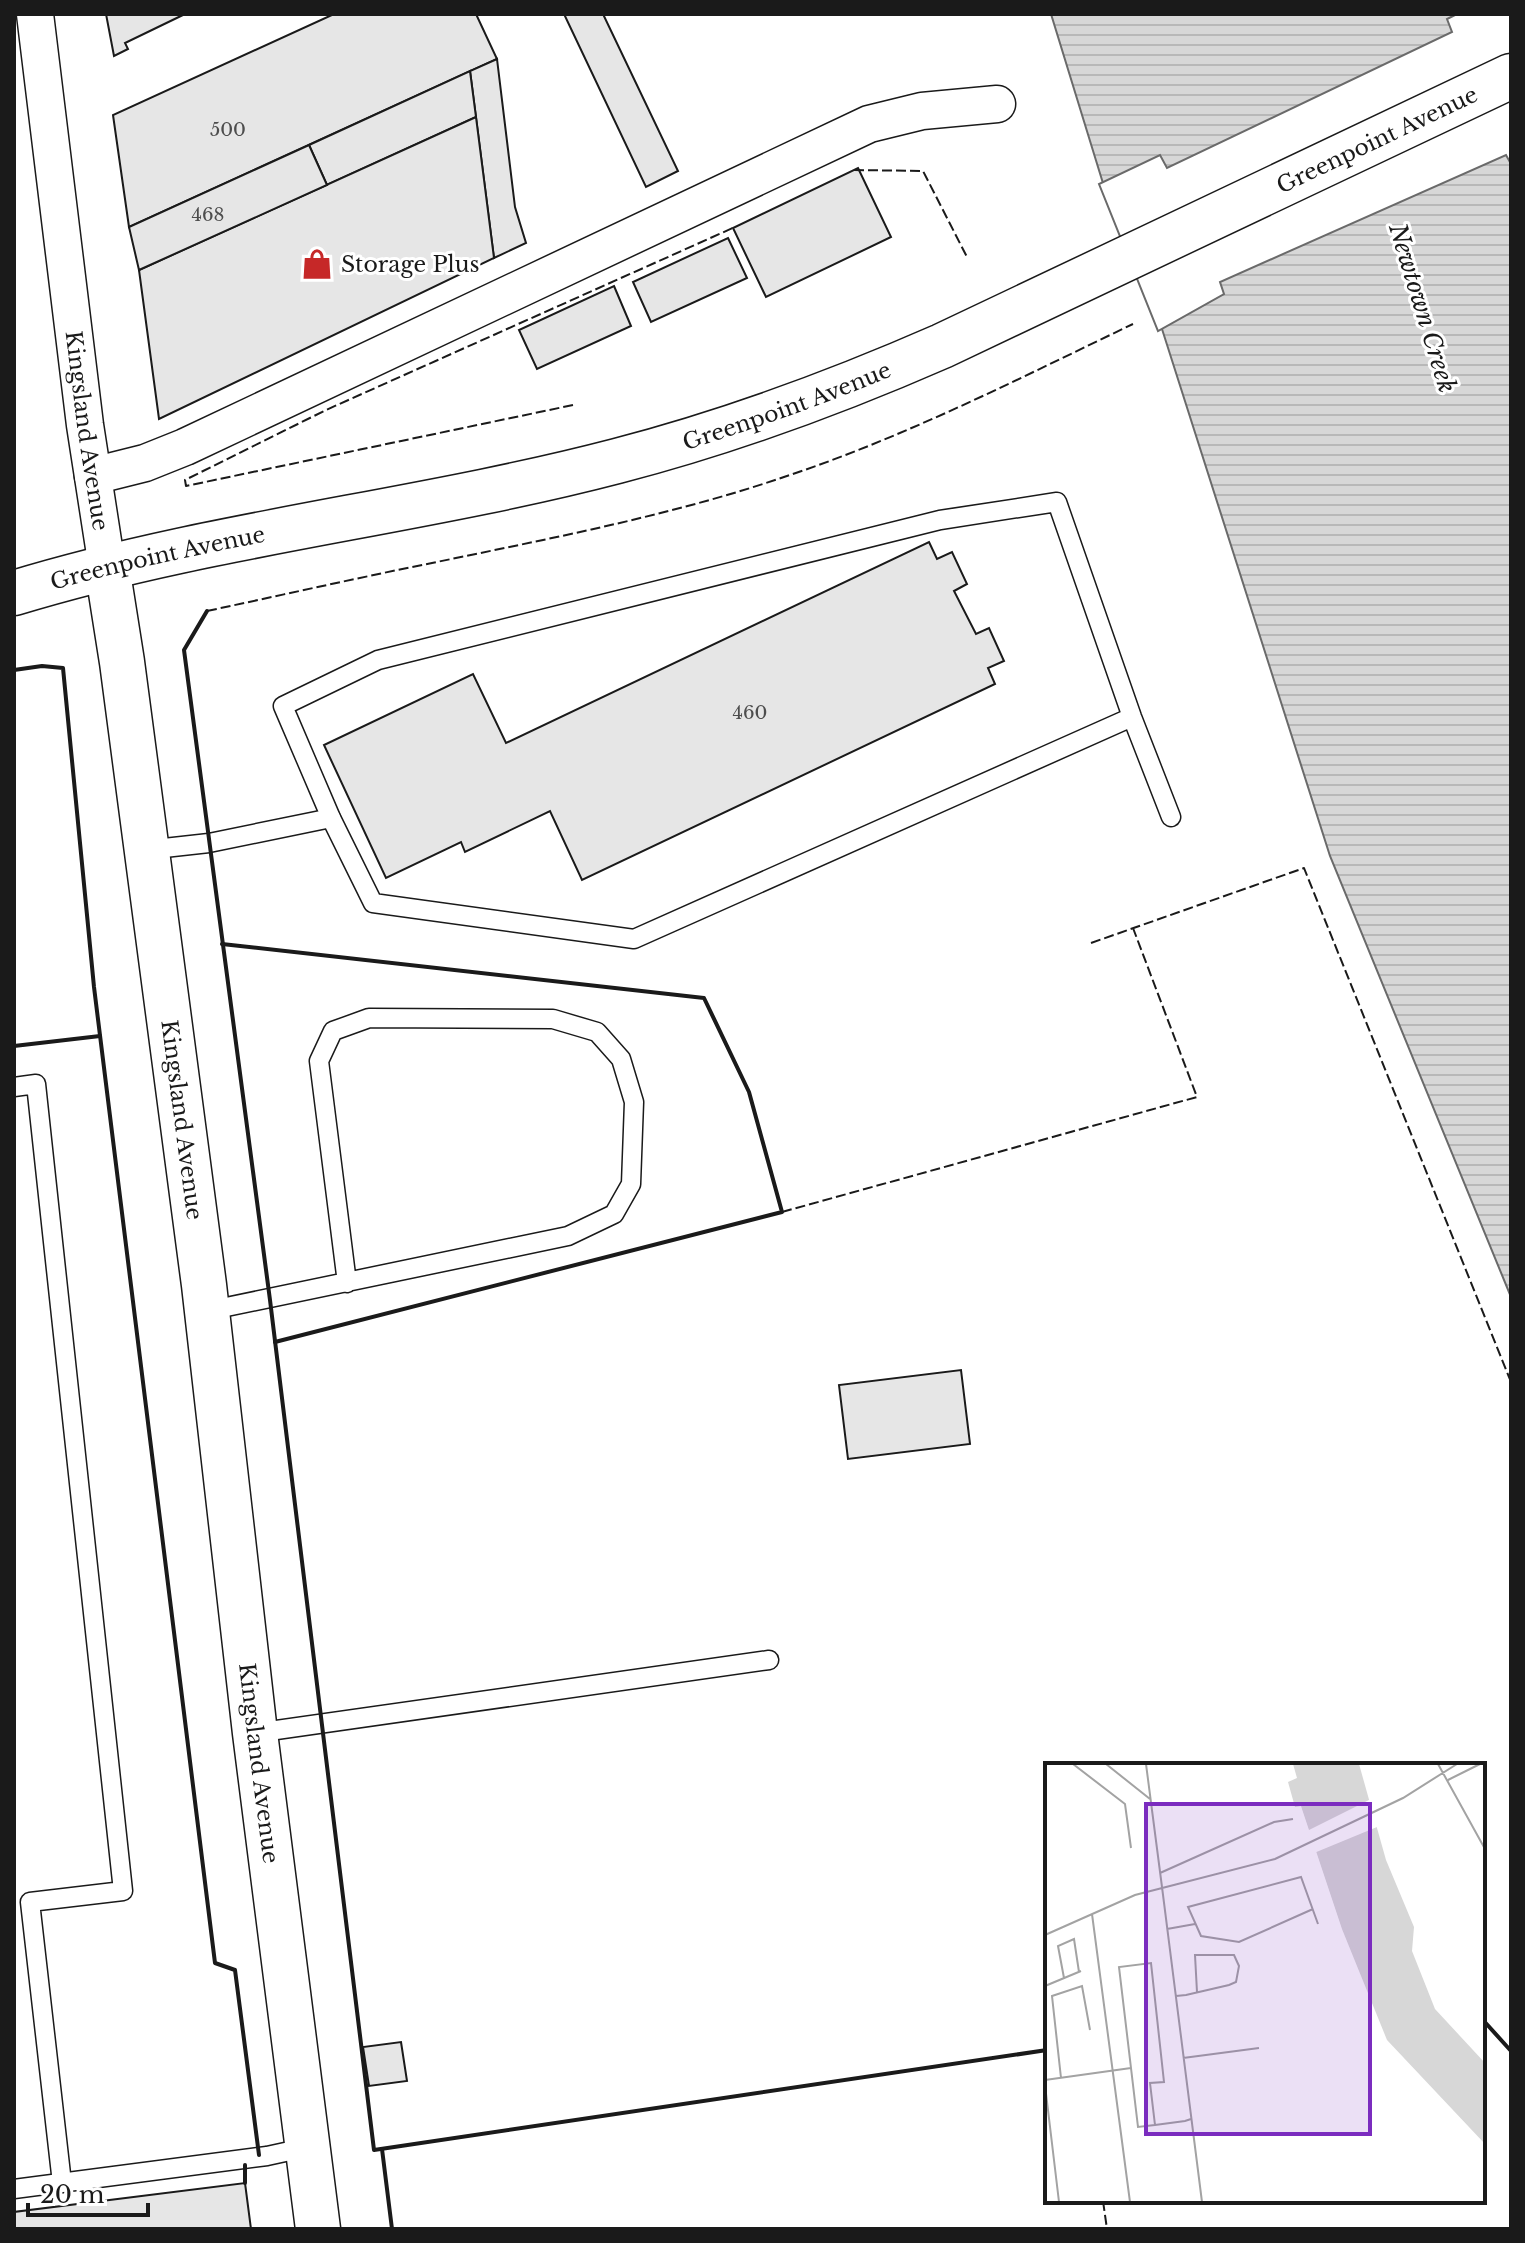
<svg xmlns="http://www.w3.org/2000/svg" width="1525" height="2243" viewBox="0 0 1525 2243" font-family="'Libre Baskerville',serif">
<defs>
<pattern id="water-rules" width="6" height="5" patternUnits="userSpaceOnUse" patternTransform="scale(2)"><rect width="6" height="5" fill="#d7d7d7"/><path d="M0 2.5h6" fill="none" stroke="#b8b8b8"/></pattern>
</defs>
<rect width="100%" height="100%" fill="#fff"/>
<!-- water -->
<path fill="url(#water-rules)" stroke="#6a6a6a" stroke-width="2" d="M1051 14H1511V1297L1330 856 1162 329 1106 193Z"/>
<!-- pier -->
<path fill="#fff" stroke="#6a6a6a" stroke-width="2" d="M1457 14H1511V164L1506 155 1220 282 1224 294 1158 331 1099 184 1160 155 1167 168 1452 32 1447 19Z"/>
<!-- building -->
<g fill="#e6e6e6" stroke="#1a1a1a" stroke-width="2">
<path d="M106 14H185L125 43 128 49 114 56Z"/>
<path d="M334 14H476L497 59 129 227 113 115Z"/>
<path d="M564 14H603L678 171 646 187Z"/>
<path d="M497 59 515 207 526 243 494 258 470 71Z"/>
<path d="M470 71 476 117 327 185 309 145Z"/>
<path d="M476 117 494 258 159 419 139 270Z"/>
<path d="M309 145 327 185 139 270 129 227Z"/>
<path d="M858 168 891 237 766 297 733 228Z"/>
<path d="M728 238 747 278 651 322 633 282Z"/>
<path d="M614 286 631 326 537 369 519 330Z"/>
<path d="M929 542 937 559 952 552 967 584 954 591 976 634 989 628 1004 661 988 668 995 684 582 880 550 811 465 852 461 842 386 878 324 745 473 674 506 743Z"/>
<path d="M961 1370 970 1444 848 1459 839 1385Z"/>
<path d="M401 2042 407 2081 369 2086 363 2047Z"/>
<path d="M245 2183 251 2229H14V2212Z"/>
</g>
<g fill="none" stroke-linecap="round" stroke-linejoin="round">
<defs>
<g id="lane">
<path d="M1132 717 634 939 373 903 331 818 283 706 378 660 940 520 1057 502 1132 717 1171 817"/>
<path d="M146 850 209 843 331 818"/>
<path d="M14 1087 36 1084 123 1891 30 1902 62 2183"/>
<path d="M207 1311 568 1236 614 1214 631 1184 634 1102 621 1059 597 1032 553 1019 369 1018 333 1031 319 1061 347 1283"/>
<path d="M255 1733 769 1660"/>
<path d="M14 2189 267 2156 308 2147"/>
</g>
<g id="street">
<path id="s1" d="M35 14 85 425 107 567"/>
<path d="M93 476 145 463 185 447 869 124 922 111 997 104"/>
</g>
<g id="secondary">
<path id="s2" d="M107 567 122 662 204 1285 255 1733 318 2229"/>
</g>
<g id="primary">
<path id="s3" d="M14 593C211 533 418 513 617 461 729 432 837 392 942 346L1511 76"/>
</g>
</defs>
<!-- lane casing -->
<use href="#lane" stroke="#1a1a1a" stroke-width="21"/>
<!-- street casing -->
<use href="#street" stroke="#1a1a1a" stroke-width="39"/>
<!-- secondary casing -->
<use href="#secondary" stroke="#1a1a1a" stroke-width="47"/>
<!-- primary casing -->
<use href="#primary" stroke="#1a1a1a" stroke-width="47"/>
<!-- lane -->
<use href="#lane" stroke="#fff" stroke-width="18"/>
<!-- street -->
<use href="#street" stroke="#fff" stroke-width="36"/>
<!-- secondary -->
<use href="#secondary" stroke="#fff" stroke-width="44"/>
<!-- primary -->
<use href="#primary" stroke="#fff" stroke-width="44"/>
<!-- fence -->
<g stroke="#1a1a1a" stroke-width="2" stroke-dasharray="10 4" stroke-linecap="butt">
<path d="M854 170 923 171 968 259"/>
<path d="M573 405 186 486 185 480 326 410 735 227"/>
<path d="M207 611C282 595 357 578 432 563 552 538 674 515 790 475 909 435 1020 378 1133 324"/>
<path d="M1091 943 1304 868 1511 1382"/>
<path d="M782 1212 1197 1097 1133 928"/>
<path d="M1103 2201 1107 2229"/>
</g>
<!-- wall -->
<g stroke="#1a1a1a" stroke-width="4">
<path d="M207 611 184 650 270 1300 374 2150 1047 2050"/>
<path d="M14 670 42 666 63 668 94 987 215 1963 235 1970 259 2155"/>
<path d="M222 944 704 998 749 1092 782 1212 275 1342"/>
<path d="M14 1046 100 1036"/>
<path d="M1483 2020 1511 2051"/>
<path d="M382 2149 392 2229"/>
<path d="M245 2165V2183"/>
</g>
</g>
<!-- icons -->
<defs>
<symbol id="shop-bare" viewBox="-9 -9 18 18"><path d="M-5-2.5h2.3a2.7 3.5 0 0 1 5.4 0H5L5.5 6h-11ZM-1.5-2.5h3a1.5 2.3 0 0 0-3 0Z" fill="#c62828" stroke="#fff" stroke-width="2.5" paint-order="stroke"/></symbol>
</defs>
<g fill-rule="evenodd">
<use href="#shop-bare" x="295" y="242" width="44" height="44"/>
</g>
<g text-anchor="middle" stroke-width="6" stroke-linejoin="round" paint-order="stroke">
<!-- number labels -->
<g font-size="18" fill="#4d4d4d">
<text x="228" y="136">500</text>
<text x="208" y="221">468</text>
<text x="750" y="719">460</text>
</g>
<!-- street labels -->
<g font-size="22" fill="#1a1a1a" stroke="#fff">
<text dy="8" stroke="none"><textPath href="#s3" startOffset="1444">Greenpoint Avenue</textPath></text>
<text dy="8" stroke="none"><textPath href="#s3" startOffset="796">Greenpoint Avenue</textPath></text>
<text dy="8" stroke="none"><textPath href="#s1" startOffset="420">Kingsland Avenue</textPath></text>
<text dy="8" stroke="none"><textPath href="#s3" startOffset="148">Greenpoint Avenue</textPath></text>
<text dy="8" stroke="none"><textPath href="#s2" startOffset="558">Kingsland Avenue</textPath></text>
<text dy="8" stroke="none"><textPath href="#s2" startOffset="1206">Kingsland Avenue</textPath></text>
</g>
<!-- poi labels -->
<g font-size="22" fill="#1a1a1a" stroke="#fff" text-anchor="start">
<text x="341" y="272">Storage Plus</text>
</g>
<!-- water labels -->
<g font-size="24" font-style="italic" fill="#1a1a1a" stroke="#fff">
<text transform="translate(1422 308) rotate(73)" y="8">Newtown Creek</text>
</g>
</g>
<!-- overview -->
<g transform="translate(1045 1763)">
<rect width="440" height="440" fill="#fff"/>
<path d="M248 1H314L341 97 369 164 367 188 390 246 440 300V381L342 277 297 166 256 43 250 44 243 19 252 15Z" fill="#d7d7d7"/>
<path d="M326 36 335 59 332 64 269 90 260 69Z" fill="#fff"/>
<path fill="none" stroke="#a3a3a3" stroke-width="2" d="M28 1 80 41 86 85M61 1 105 36M101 1 117 124M393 1 440 86M403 17 435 1M115 110 229 59 248 56M117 124 157 439M268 146 194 179 156 173 143 144 256 114 273 161M47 151 85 439M122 166 150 161M0 172 90 132 230 96 358 35 412 1M19 215 13 183 29 176 34 209M0 223 36 208M131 233 141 232 184 222 191 219 194 203 189 192H150L152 229M138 295 214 285M16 315 7 233 37 223 45 267M0 317 86 305M0 322 14 439M110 362 105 320 119 319 106 200 74 204 93 364 110 362 140 358 146 356"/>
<path fill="#7b2cbf" fill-opacity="0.15" stroke="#7b2cbf" stroke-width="4" d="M101 41H325V371H101Z"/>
<rect width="440" height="440" fill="none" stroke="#1a1a1a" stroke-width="4"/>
</g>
<!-- border -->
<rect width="1525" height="2243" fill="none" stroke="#1a1a1a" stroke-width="32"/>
<!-- scale -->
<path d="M28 2203v12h120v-12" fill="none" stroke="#1a1a1a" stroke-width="4"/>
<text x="40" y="2203" font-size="24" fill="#1a1a1a" stroke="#ffffff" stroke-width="6" paint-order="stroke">20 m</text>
</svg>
